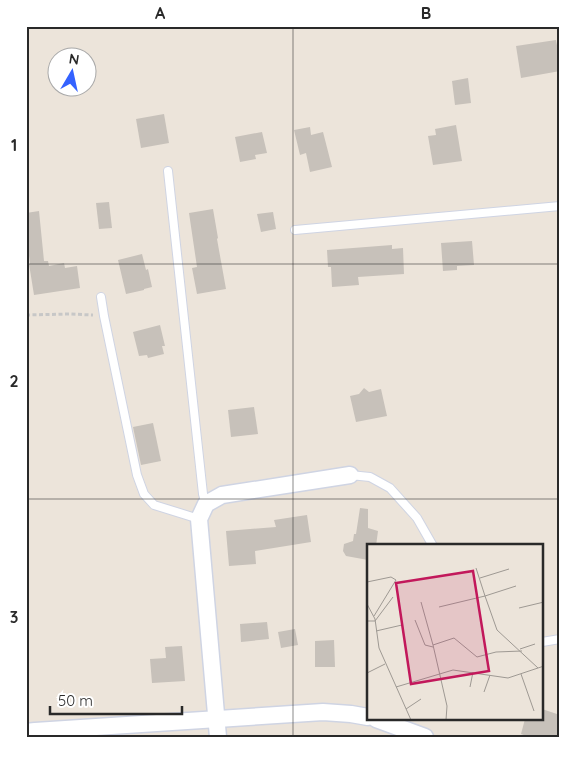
<svg xmlns="http://www.w3.org/2000/svg" width="586" height="763" viewBox="0 0 586 763" font-family="Quicksand,sans-serif">
<rect width="100%" height="100%" fill="#ece4da"/>
<!-- building -->
<g fill="#c7c1ba">
<path d="M556 40 560 61V71L521 78 516 46Z"/>
<path d="M468 78 471 103 455 105 452 81Z"/>
<path d="M164 114 169 143 141 148 136 119Z"/>
<path d="M456 125 462 161 433 165 428 136 436 135 435 129Z"/>
<path d="M310 127 311 135 323 132 332 167 310 172 306 153 300 155 294 130Z"/>
<path d="M262 132 267 153 255 155 256 159 240 162 235 137Z"/>
<path d="M109 202 112 228 99 229 96 203Z"/>
<path d="M213 209 218 238 217 239 226 289 197 294 192 268 197 267 189 213Z"/>
<path d="M39 211 44 261H48L49 266 64 263 65 268 77 266 80 288 34 295 29 264H30L26 230V213Z"/>
<path d="M273 212 276 229 261 232 257 214Z"/>
<path d="M472 241 474 265 457 266V270L443 271 441 243Z"/>
<path d="M392 245V249L403 248 404 274 358 277 359 285 332 287 331 267H328L327 250Z"/>
<path d="M142 254 146 270 148 269 152 287 144 289V290L126 294 118 260Z"/>
<path d="M160 325 165 346H162L164 354 148 358 147 355 139 356 133 332Z"/>
<path d="M364 388 369 392 381 389 387 416 356 422 350 396 359 394Z"/>
<path d="M254 407 258 434 231 437 228 410Z"/>
<path d="M153 423 161 461 141 465 133 427Z"/>
<path d="M360 508 368 509V528L378 531 376 546H368V560L346 556 343 551 344 544 353 541 354 534H356Z"/>
<path d="M307 515 311 542 255 551 256 564 229 566 226 531 276 527 274 520Z"/>
<path d="M267 622 269 639 241 642 240 624Z"/>
<path d="M295 629 298 645 281 648 278 632Z"/>
<path d="M334 640 335 667H315V641Z"/>
<path d="M182 646 185 681 152 683 150 659 166 658 165 647Z"/>
<path d="M542 709 560 715V737H529L521 734 525 719H542Z"/>
</g>
<g fill="none" stroke-linecap="round" stroke-linejoin="round">
<defs>
<g id="lane">
<path d="M168 171 203 494 206 504"/>
<path d="M295 230 560 206"/>
<path d="M101 297 104 316 137 475 144 494 154 505 199 519"/>
<path d="M350 475 370 477 390 488 417 518 433 546"/>
<path d="M542 642 560 639"/>
</g>
<g id="street">
<path d="M376 719 425 737"/>
<path d="M26 732 35 731 323 712 351 714 368 717"/>
<path d="M218 737 199 519 206 504 222 495 350 475"/>
</g>
</defs>
<!-- lane casing -->
<use href="#lane" stroke="#cfd4e3" stroke-width="10"/>
<!-- street casing -->
<use href="#street" stroke="#cfd4e3" stroke-width="19"/>
<!-- path -->
<path stroke="#c7c7c7" stroke-width="3" stroke-dasharray="4 2.5" stroke-linecap="butt" d="M26 315 70 314 93 315"/>
<!-- lane -->
<use href="#lane" stroke="#fff" stroke-width="8"/>
<!-- street -->
<use href="#street" stroke="#fff" stroke-width="16"/>
</g>
<!-- grid -->
<path fill="none" stroke="#292929" stroke-width="1" stroke-opacity="0.55" d="M293 26V737M26 264H560M26 499H560"/>
<!-- overview -->
<g transform="translate(367 544)">
<rect width="176" height="176" fill="#ece4da"/>
<path fill="none" stroke="#9e9993" stroke-width="1" d="M109 24 118 52 149 42M113 34 142 25M0 38 24 33 29 36 7 72M54 58 66 101M0 60 8 75 12 104 44 176M72 63 118 52 130 86 171 124M152 64 177 58M48 76 58 101 66 103M0 77H8L26 53M9 87 35 81M153 105 168 100M0 129 18 120M154 130 167 167M29 143 86 126 141 134 177 122M103 143 106 128M117 148 123 131M39 165 54 155M79 176 80 162 66 101 87 94 110 113 129 108 155 107"/>
<path fill="#c2185b" fill-opacity="0.15" stroke="#c2185b" stroke-width="2.5" d="M106 27 122 127 44 140 29 39Z"/>
<rect width="176" height="176" fill="none" stroke="#292929" stroke-width="2.5"/>
</g>
<!-- border -->
<rect width="586" height="763" fill="none" stroke="#ffffff" stroke-width="55"/>
<!-- north arrow -->
<g transform="translate(72 72) rotate(9)"><circle r="24" fill="#ffffff" stroke="#a9a9a9"/>
<path d="M0-4L9 19L0 12L-9 19Z" fill="#3462ff"/>
<text y="-8" font-size="14" font-weight="bold" text-anchor="middle" fill="#292929">N</text>
</g>
<!-- scale -->
<path d="M50 706v8h132v-8" fill="none" stroke="#292929" stroke-width="2.5"/>
<text x="58" y="706" font-size="15" fill="#292929" stroke="#ffffff" stroke-width="4" paint-order="stroke">50 m</text>
<rect x="28" y="28" width="530" height="708" fill="none" stroke="#292929" stroke-width="2"/>
<g font-size="16" text-anchor="middle" font-weight="bold" fill="#292929">
<text x="160" y="19">A</text>
<text x="426" y="19">B</text>
<text x="14" y="151">1</text>
<text x="14" y="387">2</text>
<text x="14" y="623">3</text>
</g>
</svg>
